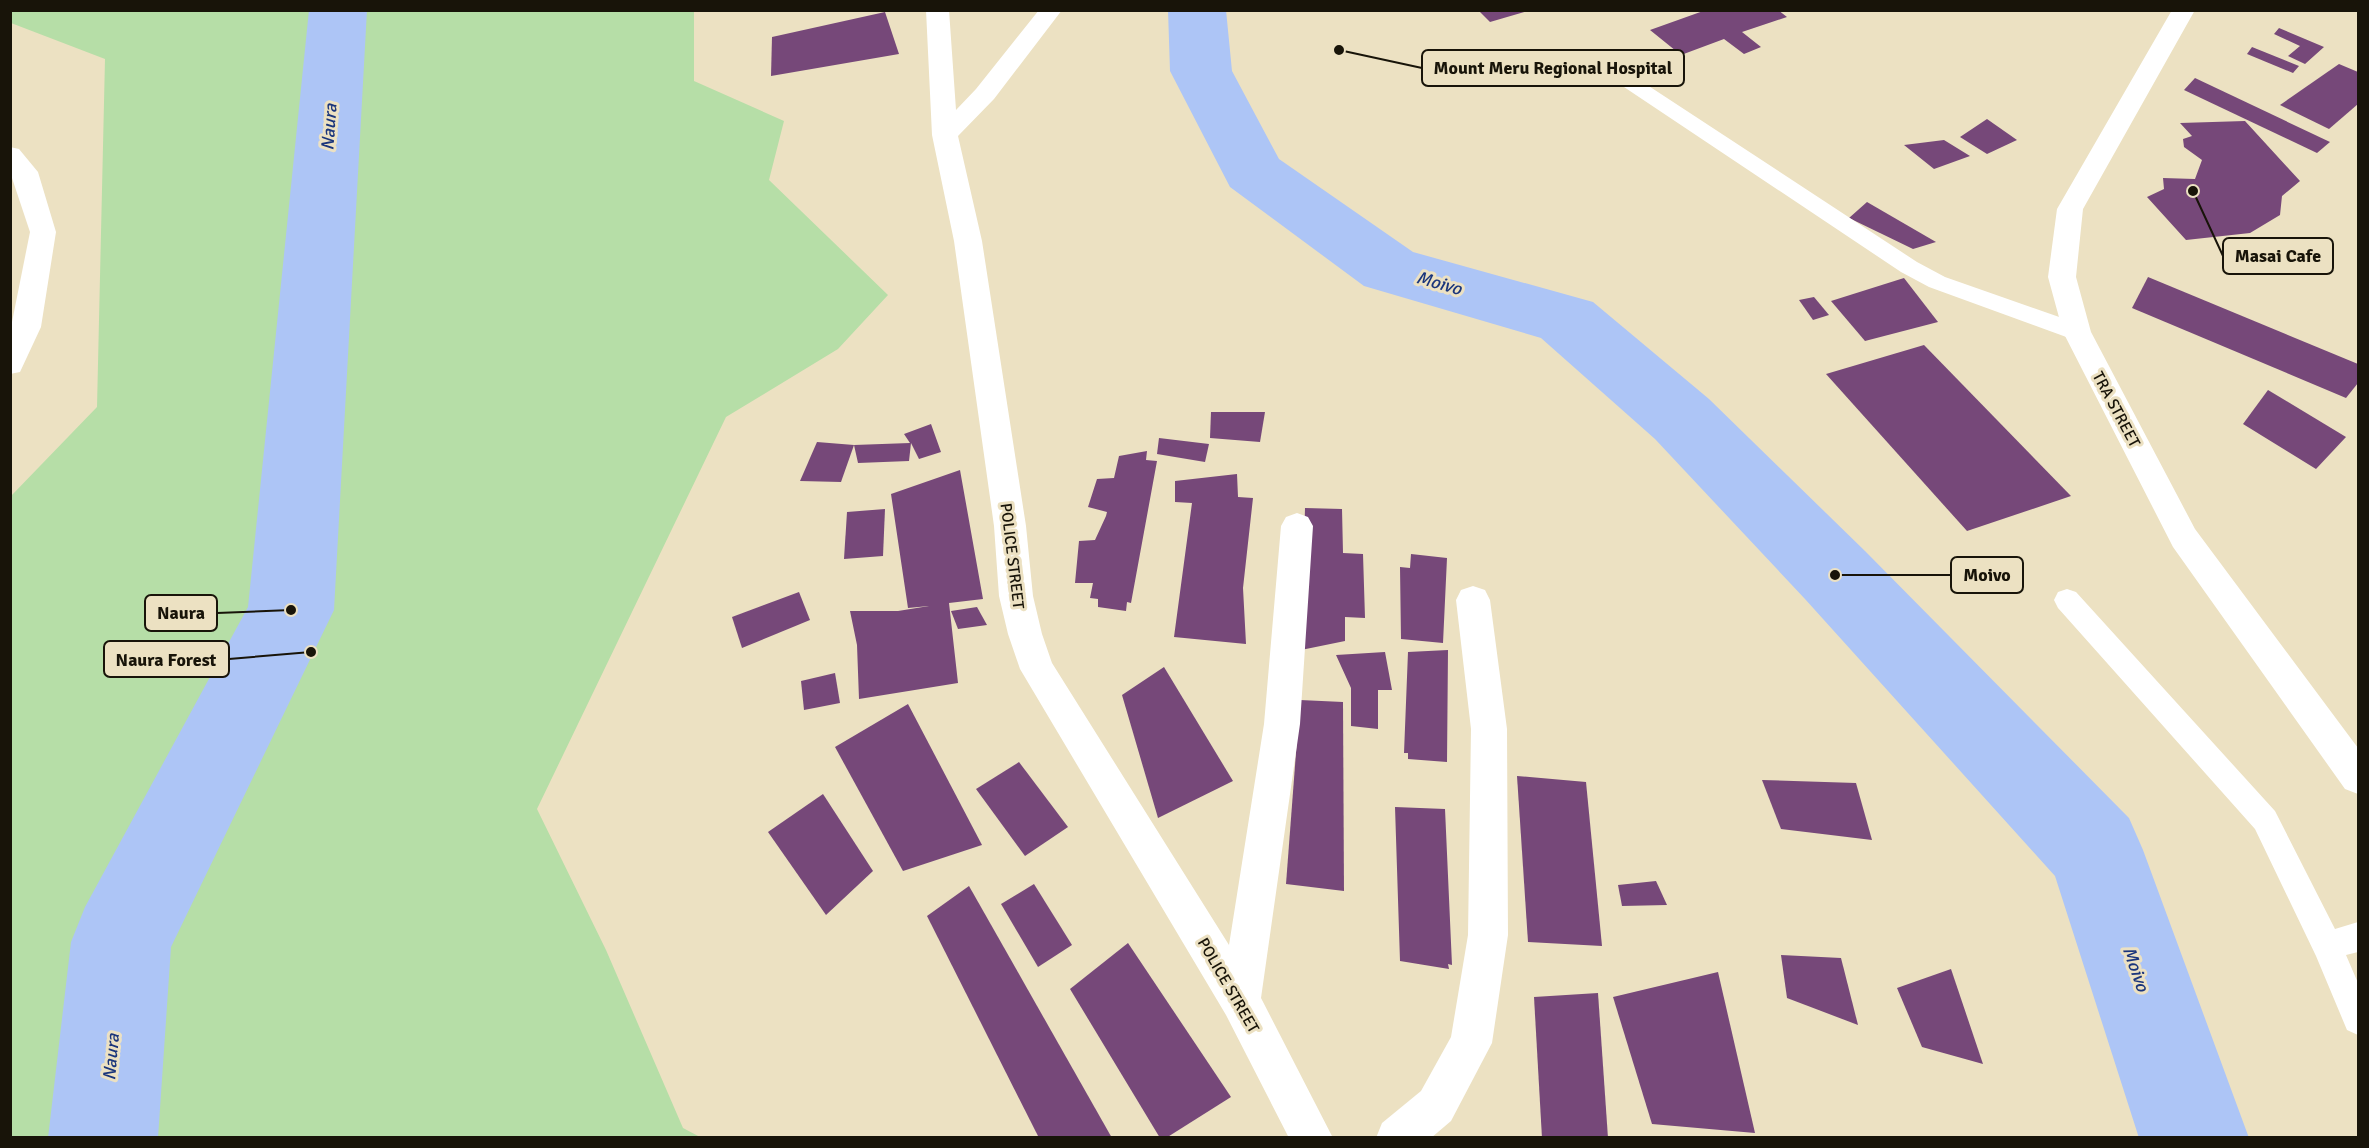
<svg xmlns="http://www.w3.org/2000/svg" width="2369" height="1148" viewBox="0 0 2369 1148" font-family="Signika,sans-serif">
<rect width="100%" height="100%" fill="#ece1c2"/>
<!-- green -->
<path fill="#b6dea7" d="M11 10 694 11V81L784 121 769 180 888 295 838 349 726 417 537 809 606 950 683 1128 700 1137H11V496L97 407 105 59 11 23Z"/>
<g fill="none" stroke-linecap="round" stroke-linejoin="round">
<!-- river -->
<g fill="#adc5f6" fill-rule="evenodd">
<path d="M309 10H367L334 610 171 947 158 1138H48L71 942 85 907 248 607Z"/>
<path d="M1168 10H1226L1232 71 1279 159 1413 252 1593 302 1709 399 1865 551 2129 818 2143 850 2249 1138H2139L2055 876 1805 599 1655 439 1541 338 1364 286 1230 187 1170 71Z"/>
</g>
</g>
<!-- building -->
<g fill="#764879">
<path d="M1478 10H1528V11L1490 22Z"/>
<path d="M1706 10H1778L1787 17 1742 32 1761 47 1744 54 1724 39 1681 55 1650 30Z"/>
<path d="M885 12 899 54 771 76 772 37Z"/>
<path d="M2279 28 2324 47 2305 64 2288 56 2300 46 2274 34Z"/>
<path d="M2252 47 2299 66 2293 73 2247 54Z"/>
<path d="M2339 64 2358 72V104L2329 129 2280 105Z"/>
<path d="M2195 78 2330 142 2317 153 2184 90Z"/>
<path d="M1987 119 2017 140 1987 154 1960 137Z"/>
<path d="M2245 121 2300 181 2282 196 2280 215 2250 233 2186 240 2147 197 2164 189 2163 178 2195 179 2202 160 2184 147 2183 139 2192 136 2180 123Z"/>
<path d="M1944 140 1970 156 1934 169 1904 145Z"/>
<path d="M1867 202 1936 242 1913 249 1849 218Z"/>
<path d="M2148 277 2358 364V383L2346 398 2132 308Z"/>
<path d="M1904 278 1938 322 1865 341 1831 301Z"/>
<path d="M1814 297 1829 315 1813 320 1799 300Z"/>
<path d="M1924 345 2071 496 1967 531 1826 374Z"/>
<path d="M2268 390 2346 437 2316 469 2243 424Z"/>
<path d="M1211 412H1265L1260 442 1210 438Z"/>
<path d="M931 424 941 452 919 459 911 443 909 461 858 463 854 445 910 443 904 434Z"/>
<path d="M1159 438 1209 444 1205 462 1157 454Z"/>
<path d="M817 442 854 445 841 482 800 481Z"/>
<path d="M1147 451 1146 460 1157 461 1131 603 1127 602 1126 611 1098 607V599L1090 598 1093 583H1075L1079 541 1095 540 1106 516 1107 512 1088 507 1097 479 1114 478 1119 456Z"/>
<path d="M960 470 983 599 949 603 958 683 859 699 857 645 850 611H898L929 606 908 608 891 494Z"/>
<path d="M1237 474 1238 497 1253 498 1243 588 1246 644 1174 637 1192 503 1175 502V481Z"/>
<path d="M1305 508 1342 509 1343 553 1363 554 1365 618 1345 617V641L1301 650Z"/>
<path d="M885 509 883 556 844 559 847 512Z"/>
<path d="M1411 554 1447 558 1443 643 1401 639 1400 567 1410 568Z"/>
<path d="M799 592 810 620 742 648 732 617Z"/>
<path d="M977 607 987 625 958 629 951 611Z"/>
<path d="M1448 650 1447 762 1408 759V753H1404L1408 652Z"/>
<path d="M1385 652 1392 690H1378V729L1351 726V688L1336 655Z"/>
<path d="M1164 667 1233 781 1158 818 1122 695Z"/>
<path d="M835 673 840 703 804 710 801 681Z"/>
<path d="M1300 700 1343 702 1344 891 1286 884Z"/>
<path d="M908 704 982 845 903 871 835 747Z"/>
<path d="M1019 762 1068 827 1025 856 976 789Z"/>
<path d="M1517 776 1586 782 1602 946 1528 942Z"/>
<path d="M1762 780 1856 783 1872 840 1781 829Z"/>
<path d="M823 794 873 871 826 915 768 832Z"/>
<path d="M1395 807 1445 809 1452 965 1448 964 1449 969 1400 961Z"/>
<path d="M1656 881 1667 905 1622 906 1618 885Z"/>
<path d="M1034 884 1072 945 1038 967 1001 904Z"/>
<path d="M969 886 1112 1138H1039L927 916Z"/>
<path d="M1128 943 1231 1097 1166 1138H1160L1070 989Z"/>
<path d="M1781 955 1841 958 1858 1025 1787 998Z"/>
<path d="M1951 969 1983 1064 1922 1047 1897 988Z"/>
<path d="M1718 972 1755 1133 1652 1124 1613 997Z"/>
<path d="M1598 993 1608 1138H1542L1534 997Z"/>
</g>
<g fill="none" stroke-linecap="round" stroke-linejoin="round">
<!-- service -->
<g fill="#fff" fill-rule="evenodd">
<path d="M1628 75 1635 77 1917 262 1945 277 2085 326 2088 332 2085 338 2077 340 2069 338 1929 287 1901 272 1621 85 1619 81 1621 77Z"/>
<path d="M2067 589 2076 592 2275 811 2335 929 2358 922V952L2346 955 2358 983V1035L2347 1030 2316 956 2255 829 2058 608 2054 600 2058 592Z"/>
</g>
<!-- minor -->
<g fill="#fff" fill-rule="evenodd">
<path d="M926 10H949L956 110 976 89 1039 10H1062L994 99 958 136 982 241 1026 526 1033 596 1042 634 1052 663 1229 945 1264 724 1281 526 1286 517 1297 513 1308 517 1313 526 1300 724 1261 998 1333 1138H1289L1226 1015 1020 669 1008 634 999 596 994 526 954 241 932 135Z"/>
<path d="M2172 10H2195L2083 209 2076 277 2091 332 2195 529 2358 748V794L2345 789 2173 547 2063 332 2048 277 2057 209Z"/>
<path d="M10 147 19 149 38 172 56 232 41 327 20 372 10 374V332L30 232 10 172Z"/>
<path d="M1473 586 1485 590 1490 600 1507 729 1508 935 1492 1043 1451 1121 1431 1138H1376L1382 1123 1421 1091 1451 1037 1468 935 1471 729 1456 600 1461 590Z"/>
</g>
</g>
<g text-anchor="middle" stroke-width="6" stroke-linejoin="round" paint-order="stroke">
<!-- street labels -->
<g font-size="16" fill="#181409" stroke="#ece1c2">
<text transform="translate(2117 409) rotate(62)" y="6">TRA STREET</text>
<text transform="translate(1013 556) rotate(83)" y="6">POLICE STREET</text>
<text transform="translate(1229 985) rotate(60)" y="6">POLICE STREET</text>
</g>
<!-- water labels -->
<g font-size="18" font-style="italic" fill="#1a357b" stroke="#ece1c2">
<text transform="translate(329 127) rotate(-86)" y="6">Naura</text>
<text transform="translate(1439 283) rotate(16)" y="6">Moivo</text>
<text transform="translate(2136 969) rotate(71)" y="6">Moivo</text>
<text transform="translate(111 1057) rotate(-85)" y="6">Naura</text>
</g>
</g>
<!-- callouts -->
<path fill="none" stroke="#181409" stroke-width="2" d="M1339 50L1422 68M2193 191L2223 256M1835 575L1951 575M291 610L217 613M311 652L229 659"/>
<g fill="#181409" stroke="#ece1c2" stroke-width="2">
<circle cx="1339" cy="50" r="6"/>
<circle cx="2193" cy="191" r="6"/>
<circle cx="1835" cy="575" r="6"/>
<circle cx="291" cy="610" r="6"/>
<circle cx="311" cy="652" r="6"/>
</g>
<g fill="#ece1c2" stroke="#181409" stroke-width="2">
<rect x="1422" y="50" width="262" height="36" rx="6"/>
<rect x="2223" y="238" width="110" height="36" rx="6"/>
<rect x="1951" y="557" width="72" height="36" rx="6"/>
<rect x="145" y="595" width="72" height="36" rx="6"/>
<rect x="104" y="641" width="125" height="36" rx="6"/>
</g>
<g font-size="18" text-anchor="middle" font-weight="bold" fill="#181409">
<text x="1553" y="74">Mount Meru Regional Hospital</text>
<text x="2278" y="262">Masai Cafe</text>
<text x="1987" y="581">Moivo</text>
<text x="181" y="619">Naura</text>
<text x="166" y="666">Naura Forest</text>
</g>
<!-- border -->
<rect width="2369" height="1148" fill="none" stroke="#181409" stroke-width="24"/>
</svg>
